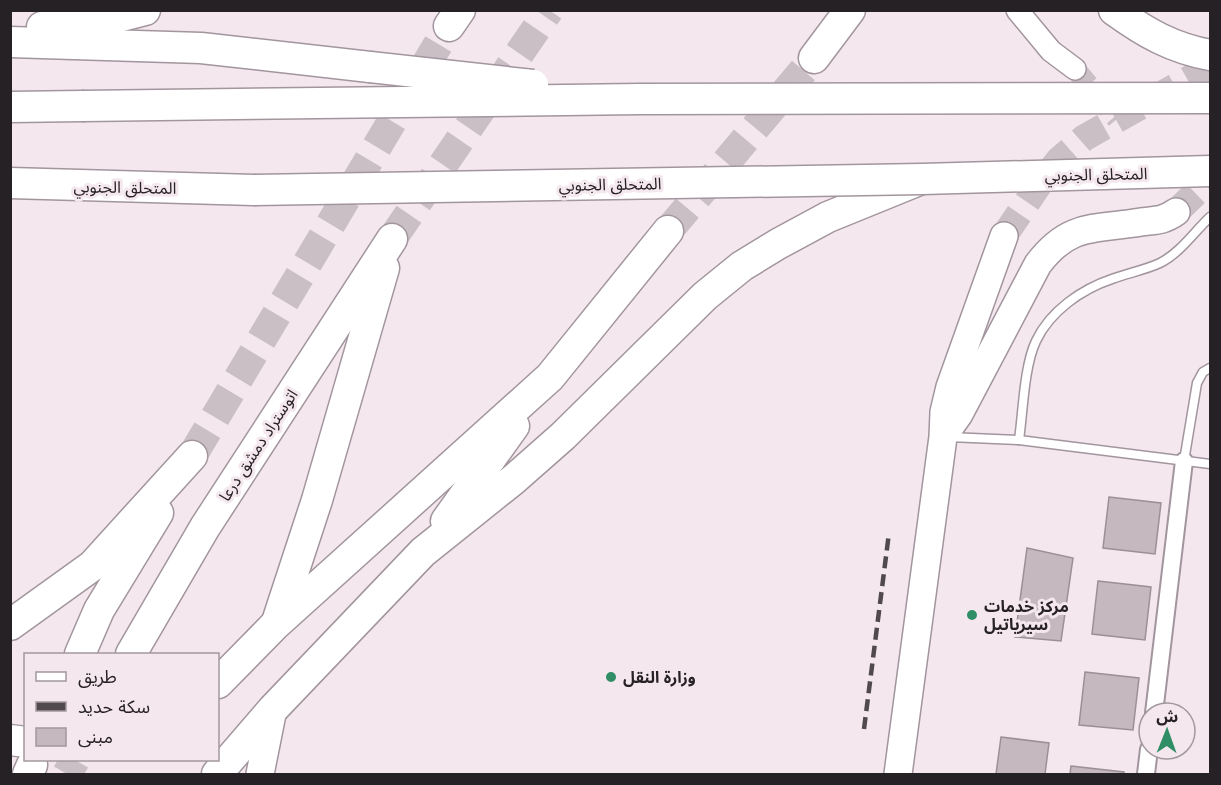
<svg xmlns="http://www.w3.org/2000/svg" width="1221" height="785" viewBox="0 0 1221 785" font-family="Helvetica,'Noto Sans Arabic',sans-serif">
<rect width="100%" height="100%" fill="#f4e7ee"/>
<!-- building -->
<g fill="#c5b8bf" stroke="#9c9097" stroke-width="1.5">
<path d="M1109 497 1161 503 1155 554 1103 548Z"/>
<path d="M1027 548 1073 558 1061 641 1015 637Z"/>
<path d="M1098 581 1151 587 1145 640 1092 634Z"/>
<path d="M1085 672 1139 678 1133 730 1079 725Z"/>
<path d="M1001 737 1049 743 1045 774H996Z"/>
<path d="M1071 766 1124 772V774H1070Z"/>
</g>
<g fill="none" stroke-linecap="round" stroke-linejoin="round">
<!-- tertiary-tunnel -->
<path stroke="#cbbfc6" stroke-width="21" stroke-dasharray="21 10" stroke-linecap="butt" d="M1075 69 1117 119"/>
<!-- primary-tunnel -->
<g stroke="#cbbfc6" stroke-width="27" stroke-dasharray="27 14" stroke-linecap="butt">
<path d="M1176 212 1200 189 1210 183"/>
<path d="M1004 236 1038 186 1059 160 1084 138 1198 74 1210 76"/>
</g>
<!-- motorway-tunnel -->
<g stroke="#cbbfc6" stroke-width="30" stroke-dasharray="30 15" stroke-linecap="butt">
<path d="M668 231 814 58"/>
<path d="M392 239 549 10"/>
<path d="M192 456 449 26"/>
<path d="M67 774 75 760"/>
</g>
<defs>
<g id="service">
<path d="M949 437 1019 440 1210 464"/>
<path d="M1019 440C1023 412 1024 366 1036 341 1050 311 1082 289 1112 279 1128 273 1145 270 1160 263 1180 253 1194 232 1210 217"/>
<path d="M1184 461 1197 383 1203 372 1210 368"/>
</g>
<g id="minor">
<path d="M1154 713 1184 461"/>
<path d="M1146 774 1149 749"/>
</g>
<path id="tertiary" d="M1017 10 1051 51 1075 69"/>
<g id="primary">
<path d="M947 431 959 414 1038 264C1070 222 1095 230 1141 222 1157 220 1163 221 1176 212"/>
<path d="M260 774 273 709"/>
<path d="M898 774 943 437 944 412 950 387 1004 236"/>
</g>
<g id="motorway">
<path d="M1114 10C1146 33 1172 48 1210 55"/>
<path d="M449 26 460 10"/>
<path d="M42 27 102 21 145 10"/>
<path d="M10 42 201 48 370 67"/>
<path d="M814 58 850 10"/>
<path d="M10 107 82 106"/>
<path d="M10 183 254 190"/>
<path d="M446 521 514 426"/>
<path d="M277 622 317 500 384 268"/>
<path d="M10 625 92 566 192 456"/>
<path d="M80 654 99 610 158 513"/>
<path d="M131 654 205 527 392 239"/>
<path d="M218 683 276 624 550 377 668 231"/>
<path d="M10 740 26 742"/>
<path d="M28 774 32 765"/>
<path d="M217 774 273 709 423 552 513 480 563 436 705 296 742 266 778 244 828 217 919 180"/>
</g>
</defs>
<!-- service casing -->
<use href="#service" stroke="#a2959d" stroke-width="11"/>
<!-- minor casing -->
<use href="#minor" stroke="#a2959d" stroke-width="20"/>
<!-- tertiary casing -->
<use href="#tertiary" stroke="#a2959d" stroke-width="24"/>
<!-- primary casing -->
<use href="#primary" stroke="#a2959d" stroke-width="30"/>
<!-- motorway casing -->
<use href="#motorway" stroke="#a2959d" stroke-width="33"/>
<!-- service -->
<use href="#service" stroke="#fff" stroke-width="8"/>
<!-- minor -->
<use href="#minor" stroke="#fff" stroke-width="16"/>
<!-- tertiary -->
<use href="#tertiary" stroke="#fff" stroke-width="21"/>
<!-- primary -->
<use href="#primary" stroke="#fff" stroke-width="27"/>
<!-- motorway -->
<use href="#motorway" stroke="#fff" stroke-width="30"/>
<!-- rail -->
<path stroke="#504a4e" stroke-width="4.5" stroke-dasharray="12 6" stroke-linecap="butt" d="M864 729 889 533"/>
<defs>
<g id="motorway-bridge">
<path d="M370 67 533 85"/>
<path d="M82 106 640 99 1210 98"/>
<path d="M254 190 922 179 1210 171"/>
</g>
</defs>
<!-- motorway-bridge casing -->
<use href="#motorway-bridge" stroke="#a2959d" stroke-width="33" stroke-linecap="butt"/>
<!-- motorway-bridge -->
<use href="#motorway-bridge" stroke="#fff" stroke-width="30"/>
</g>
<!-- markers -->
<g fill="#2f8e66" stroke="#f4e7ee" stroke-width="2">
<circle cx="972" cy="615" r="6"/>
<circle cx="611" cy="677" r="6"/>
</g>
<g text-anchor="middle" stroke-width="6" stroke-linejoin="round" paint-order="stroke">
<!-- street labels -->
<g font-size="16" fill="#262124" stroke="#f4e7ee">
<text transform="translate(1096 174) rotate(-1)" y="6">المتحلق الجنوبي</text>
<text transform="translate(610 184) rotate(-1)" y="6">المتحلق الجنوبي</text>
<text transform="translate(125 187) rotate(1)" y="6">المتحلق الجنوبي</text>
<text transform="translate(258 445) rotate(-57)" y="6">اتوستراد دمشق درعا</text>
</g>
<!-- poi labels -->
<g font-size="16" font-weight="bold" fill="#262124" stroke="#f4e7ee" text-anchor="start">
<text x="984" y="612">مركز خدمات<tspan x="984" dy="18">سيرياتيل</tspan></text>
<text x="623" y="683">وزارة النقل</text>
</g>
</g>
<!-- border -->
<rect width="1221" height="785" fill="none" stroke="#262124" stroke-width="24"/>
<!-- legend -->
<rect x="24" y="653" width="195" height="108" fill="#f4e7ee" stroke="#a2989d" stroke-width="1.5"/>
<rect x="36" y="672" width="30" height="9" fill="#ffffff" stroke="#a2989d" stroke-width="1.5"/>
<text x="78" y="683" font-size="18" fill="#262124">طريق</text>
<rect x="36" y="702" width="30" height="9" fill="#504a4e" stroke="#a2989d" stroke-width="1.5"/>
<text x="78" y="713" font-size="18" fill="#262124">سكة حديد</text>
<rect x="36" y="728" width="30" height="18" fill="#c5b8bf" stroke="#a2989d" stroke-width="1.5"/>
<text x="78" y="743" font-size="18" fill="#262124">مبنى</text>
<!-- north arrow -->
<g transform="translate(1167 731) rotate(1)"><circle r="28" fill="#f4e7ee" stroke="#a2989d" stroke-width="1.5"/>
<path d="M0-4.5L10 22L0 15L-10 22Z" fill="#2f8e66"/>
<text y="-9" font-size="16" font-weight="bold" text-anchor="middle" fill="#262124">ش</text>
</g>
</svg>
